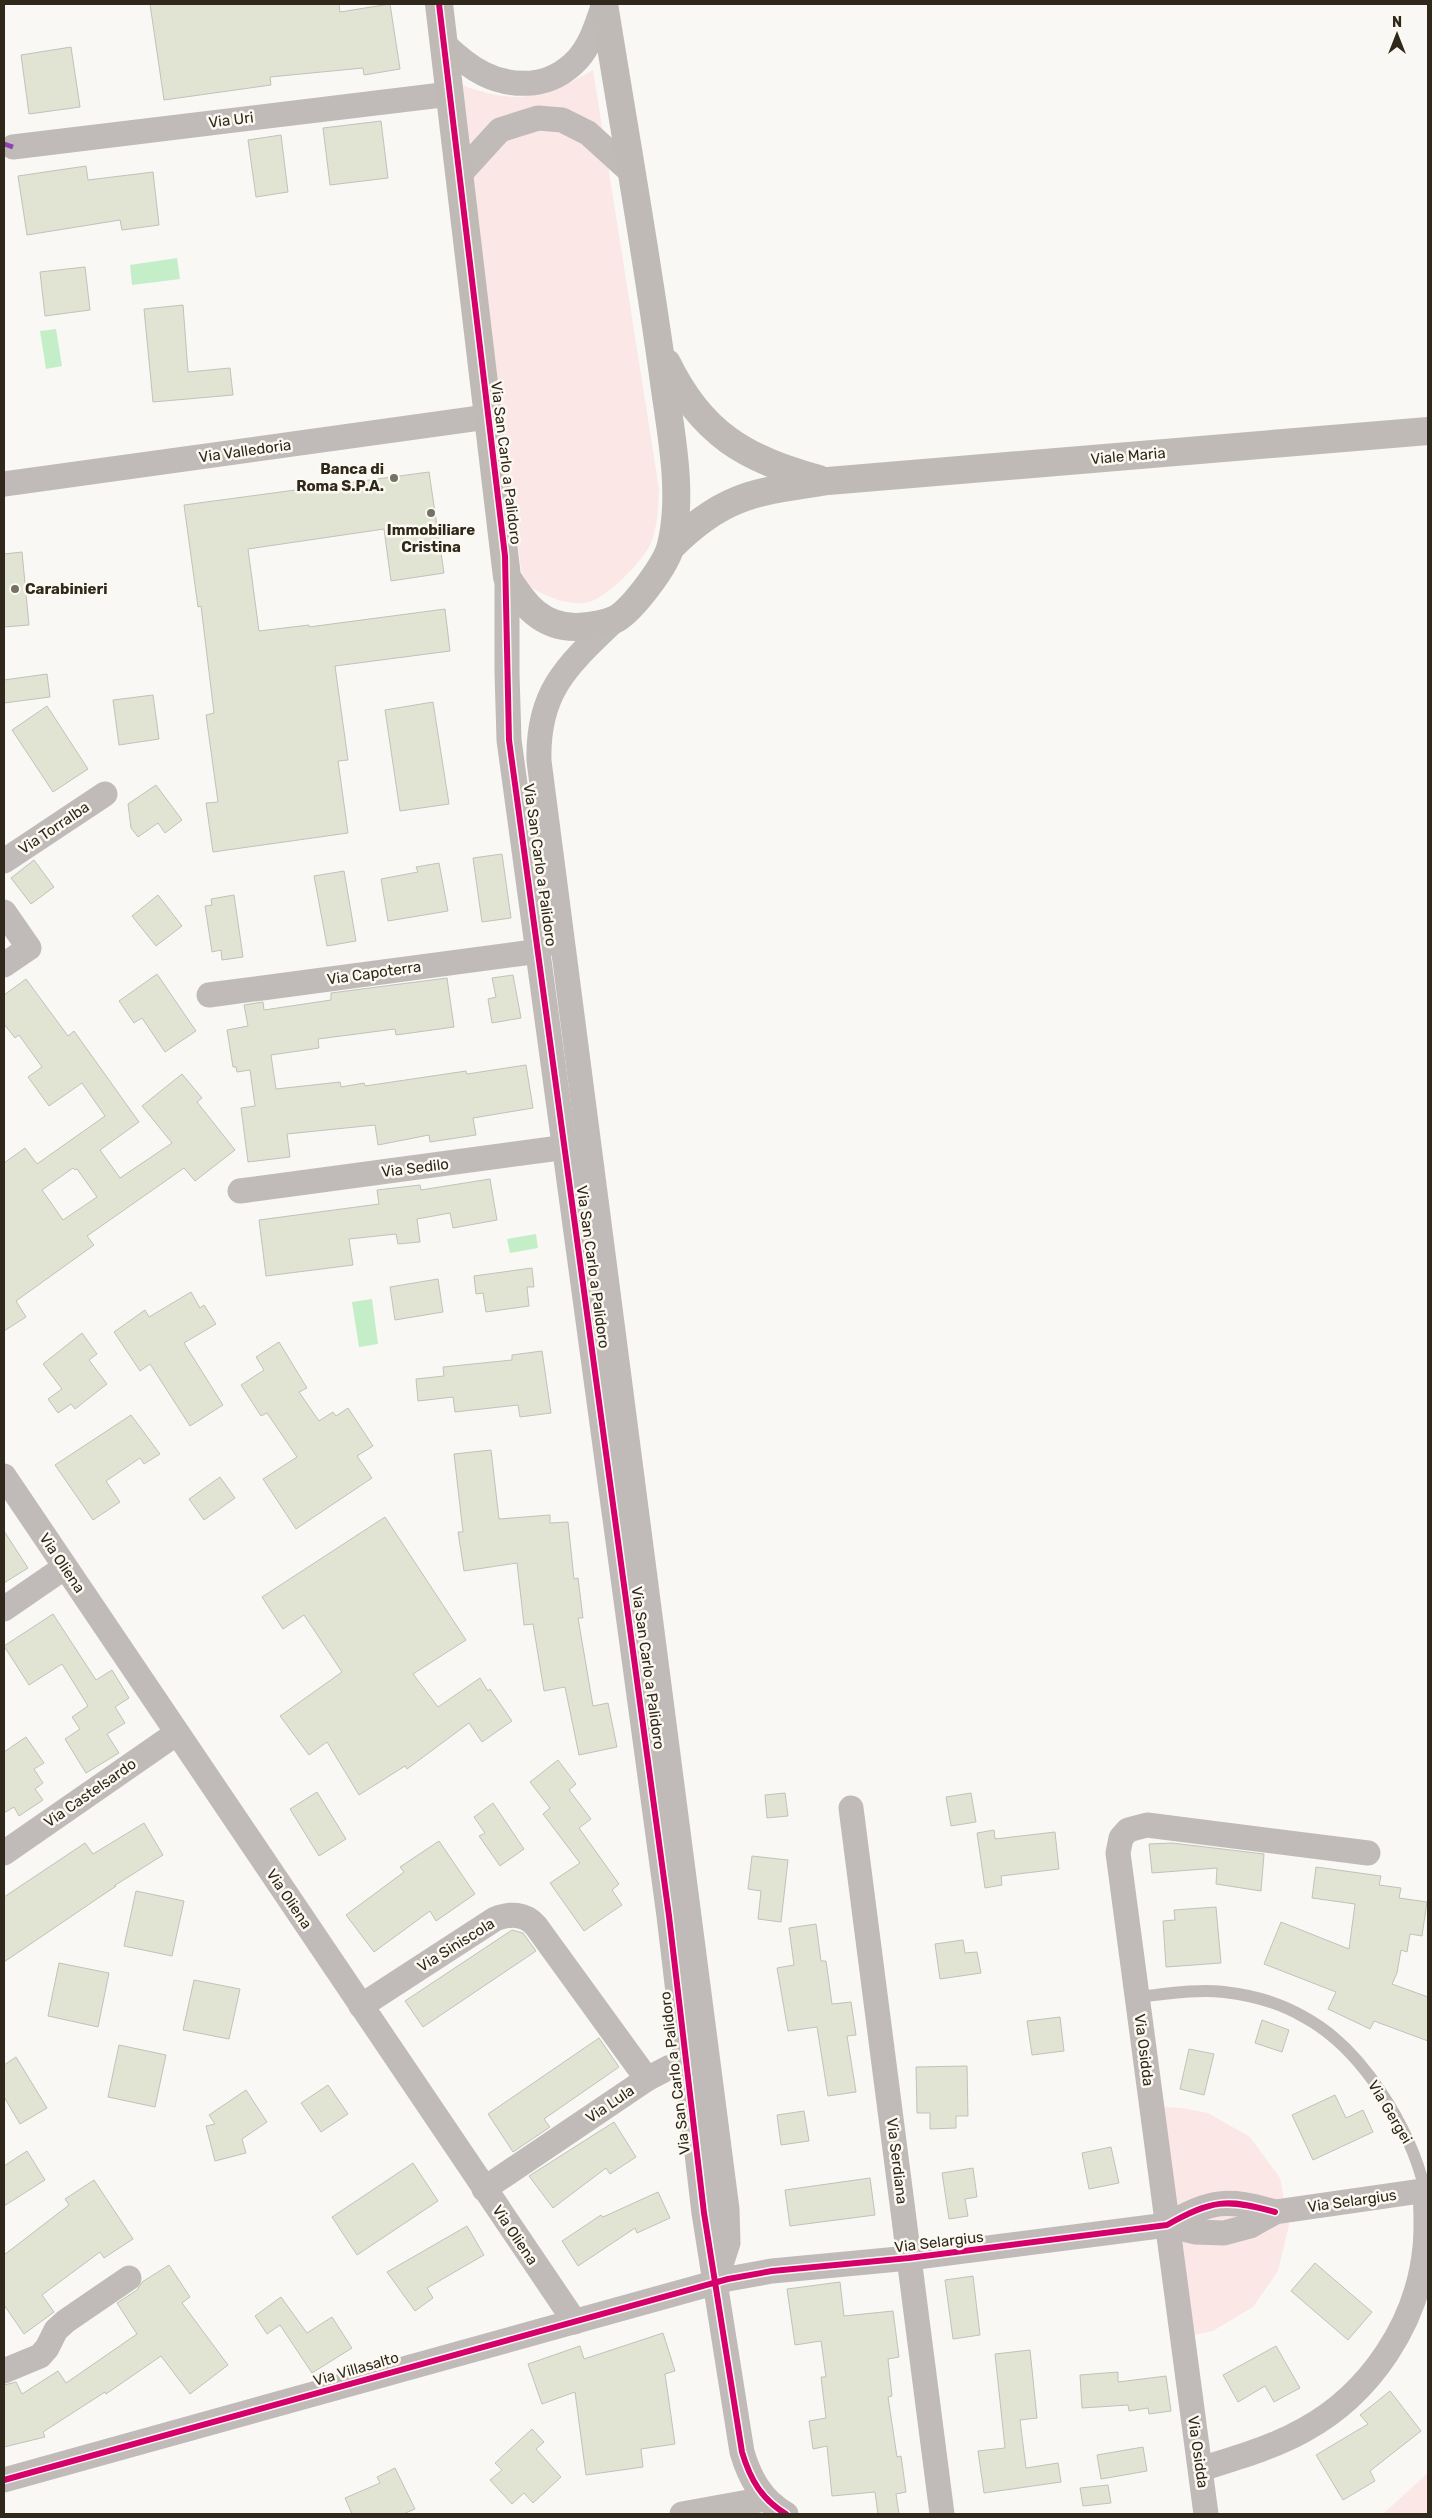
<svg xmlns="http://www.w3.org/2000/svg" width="1432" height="2518" viewBox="0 0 1432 2518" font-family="Rubik,sans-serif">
<rect width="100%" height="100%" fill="#faf8f4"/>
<!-- green -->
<g fill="#fbe8e6">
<path d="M593 70 659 489C658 509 658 527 650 545 642 562 604 601 585 603 563 605 547 596 527 586L521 569 459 84C516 105 541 100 593 70Z"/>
<path d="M1162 2107 1182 2108 1208 2113 1250 2137 1280 2178 1289 2225 1278 2271 1253 2307 1213 2331 1193 2335Z"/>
<path d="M1428 2473V2514H1383Z"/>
</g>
<!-- water -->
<g fill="#c3eec7">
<path d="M177 258 180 279 132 285 130 265Z"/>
<path d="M56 329 62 366 46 369 40 331Z"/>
<path d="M536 1234 538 1248 510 1253 507 1239Z"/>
<path d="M372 1299 378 1344 359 1347 352 1302Z"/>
</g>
<!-- building -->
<g fill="#e1e3d3" stroke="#c1c2b9" fill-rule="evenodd">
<path d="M150 4H339L340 12 390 4 400 69 364 75 363 68 270 77 271 85 164 100Z"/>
<path d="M71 47 80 107 29 114 21 55Z"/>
<path d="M381 121 388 178 330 185 323 128Z"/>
<path d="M281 135 288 192 256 197 248 140Z"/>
<path d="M86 166 88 180 153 172 159 225 122 230 120 220 27 235 18 176Z"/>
<path d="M85 267 90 310 45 316 40 272Z"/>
<path d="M183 305 188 372 230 368 233 395 153 402 144 309Z"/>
<path d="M429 472 444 573 391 581 384 529 248 549 259 631 309 625V627L445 609 450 651 335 666 348 760 338 761 348 833 213 852 206 803 218 802 206 715 214 713 201 606 198 607 184 505Z"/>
<path d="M22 552 29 625 4 627V554Z"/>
<path d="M47 674 50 697 4 703V680Z"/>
<path d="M153 695 159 739 119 745 113 700Z"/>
<path d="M433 702 449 804 400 811 385 710Z"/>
<path d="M47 706 88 769 53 792 12 730Z"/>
<path d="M156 785 182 820 165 833 158 823 138 837 131 828 128 804Z"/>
<path d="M502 854 511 918 482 922 473 858Z"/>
<path d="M34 860 54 887 31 904 11 878Z"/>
<path d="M439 863 448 911 388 921 381 879 418 872 416 867Z"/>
<path d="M344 871 356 941 327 946 314 876Z"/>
<path d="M158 895 182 926 156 946 132 916Z"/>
<path d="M234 895 243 957 222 960 221 950 212 952 205 906 212 905 211 899Z"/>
<path d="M157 974 196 1031 165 1052 142 1018 134 1023 119 1001Z"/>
<path d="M513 975 521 1018 492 1023 488 999 496 997 492 978Z"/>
<path d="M447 978 454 1027 396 1035 395 1029 318 1039 319 1048 271 1055 276 1089 340 1082 341 1087 364 1083 365 1086 466 1071 467 1074 526 1065 533 1108 473 1118 476 1135 430 1142 429 1135 378 1145 375 1125 287 1134 290 1157 248 1162 241 1108 255 1106 250 1070 237 1072 236 1067H233L227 1030 248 1026 244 1005 263 1002 264 1010 331 1000V993Z"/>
<path d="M26 979 68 1036 74 1031 139 1122 100 1150 120 1178 172 1143 142 1106 182 1074 202 1098 197 1102 235 1150 195 1181 184 1168 87 1236 94 1245 16 1301 26 1317 4 1331V1163L25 1148 37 1164 105 1116 82 1083 49 1106 28 1077 42 1067 19 1035 15 1038 4 1024V995ZM73 1168 75 1170 77 1169 97 1197 63 1220 42 1190Z"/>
<path d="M490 1179 497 1220 453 1228 450 1213 417 1219 420 1242 398 1244 396 1234 349 1239 353 1265 266 1276 259 1220 379 1204 377 1190 420 1185 421 1190Z"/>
<path d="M532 1268 534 1287H527L529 1306 486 1312 483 1293 476 1294 474 1276Z"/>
<path d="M438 1279 443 1312 395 1320 390 1287Z"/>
<path d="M191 1292 200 1308 204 1305 216 1324 184 1343 223 1405 190 1426 150 1364 140 1371 114 1332 145 1310 149 1317Z"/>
<path d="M82 1333 97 1354 89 1360 107 1384 75 1409 71 1404 58 1413 48 1399 62 1389 43 1364Z"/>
<path d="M279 1342 307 1388 299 1392 319 1421 333 1412 336 1416 348 1408 373 1446 357 1456 372 1478 296 1529 263 1479 297 1457 267 1413 261 1416 241 1385 264 1370 256 1357Z"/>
<path d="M542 1351 551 1413 520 1417 518 1405 455 1412 453 1397 418 1401 416 1379 444 1376 443 1367 512 1360V1355Z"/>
<path d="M131 1415 160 1454 144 1464 140 1458 106 1481 120 1502 93 1520 55 1465Z"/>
<path d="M491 1450 499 1519 550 1515V1523L568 1522 574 1579 578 1578 583 1618H578L593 1706 608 1703 617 1747 579 1755 565 1687 544 1691 533 1624 524 1625 517 1563 464 1571 458 1532H463L454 1454Z"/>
<path d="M220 1477 235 1498 204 1520 189 1499Z"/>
<path d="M385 1517 466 1640 413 1674 438 1707 480 1678 488 1691 490 1689 512 1721 482 1742 469 1723 407 1769 405 1766 359 1795 327 1742 309 1755 280 1716 342 1672 304 1615 283 1629 262 1597Z"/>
<path d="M4 1531 28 1568 4 1583Z"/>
<path d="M53 1614 96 1680 112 1670 129 1698 115 1707 125 1723 107 1734 119 1753 86 1773 65 1739 80 1729 72 1717 88 1706 62 1664 29 1685 4 1646Z"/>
<path d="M26 1737 44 1763 34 1769 43 1783 35 1789 43 1800 19 1816 14 1807 4 1813V1752Z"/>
<path d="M558 1760 576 1784 569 1790 591 1819 579 1828 619 1884 612 1890 622 1905 584 1931 550 1883 580 1863 543 1814 550 1808 530 1782Z"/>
<path d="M317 1792 346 1839 319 1856 290 1809Z"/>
<path d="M785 1793 788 1816 767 1818 765 1795Z"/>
<path d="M971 1793 976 1822 951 1826 946 1797Z"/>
<path d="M493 1803 524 1849 500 1866 479 1836 485 1833 474 1817Z"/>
<path d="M144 1823 163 1855 114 1886H116L4 1962V1897L85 1843 93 1854Z"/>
<path d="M994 1830 995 1839 1055 1832 1059 1869 1001 1876 1002 1885 985 1888 977 1833Z"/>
<path d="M439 1841 475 1894 436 1921 430 1911 374 1952 346 1915 404 1872 400 1867Z"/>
<path d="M1172 1843 1264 1854 1261 1891 1216 1884 1217 1868 1152 1873 1149 1844Z"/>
<path d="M752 1856 788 1860 781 1922 758 1919 761 1891 748 1889Z"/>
<path d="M1316 1867 1381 1876 1379 1885 1401 1888 1399 1898 1427 1902 1422 1936 1410 1934 1407 1952 1401 1950 1397 1973 1392 1984 1428 1997V2041L1374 2021 1370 2029 1328 2009 1336 1992 1264 1964 1281 1922 1349 1949 1355 1904 1312 1898Z"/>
<path d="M136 1891 184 1901 172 1956 124 1946Z"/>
<path d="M1216 1907 1221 1963 1166 1967 1163 1921 1175 1920 1174 1910Z"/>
<path d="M816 1924 821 1961H826L832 2004 851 2002 856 2035 847 2036 856 2092 828 2096 817 2027 788 2031 777 1968 794 1965 789 1928Z"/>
<path d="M512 1930 523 1933 536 1951 423 2027 405 2001Z"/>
<path d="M963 1940 965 1953 977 1952 981 1973 940 1979 935 1944Z"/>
<path d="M59 1963 109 1973 98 2027 48 2016Z"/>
<path d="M194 1980 240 1989 229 2039 183 2030Z"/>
<path d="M1060 2017 1064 2051 1032 2055 1027 2021Z"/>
<path d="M1262 2020 1289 2030 1282 2052 1255 2043Z"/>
<path d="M599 2038 619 2067 544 2119 550 2127 513 2152 488 2114Z"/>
<path d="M119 2045 166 2055 155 2107 108 2097Z"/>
<path d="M1189 2049 1214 2054 1204 2095 1180 2089Z"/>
<path d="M16 2057 47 2108 20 2124 4 2097V2065Z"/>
<path d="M967 2066 968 2116H956V2128L930 2129V2113H917L916 2067Z"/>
<path d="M328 2085 348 2114 321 2132 301 2103Z"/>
<path d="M246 2090 267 2122 242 2139 246 2153 215 2161 206 2126 215 2124 209 2115Z"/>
<path d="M1335 2095 1346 2118 1363 2110 1373 2132 1313 2160 1292 2115Z"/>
<path d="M804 2111 809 2141 781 2145 777 2115Z"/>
<path d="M614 2122 636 2157 610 2174 606 2168 553 2208 529 2176Z"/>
<path d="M1111 2147 1119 2183 1089 2189 1082 2153Z"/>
<path d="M27 2151 45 2180 4 2206V2166Z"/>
<path d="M413 2163 438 2201 357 2255 332 2217Z"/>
<path d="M973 2168 977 2197 965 2199 968 2216 949 2219 942 2173Z"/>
<path d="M870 2178 875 2215 790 2226 785 2190Z"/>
<path d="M94 2180 133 2239 104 2258 100 2252 42 2295 54 2312 24 2334 4 2305V2255L69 2205 65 2199Z"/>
<path d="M658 2192 670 2218 637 2233 635 2228 578 2266 562 2241 601 2215 603 2217Z"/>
<path d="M467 2226 484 2255 427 2288 433 2298 415 2311 387 2272Z"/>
<path d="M1315 2263 1372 2312 1348 2340 1291 2291Z"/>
<path d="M169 2265 190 2297 182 2303 228 2365 190 2394 161 2356 106 2394 105 2392 43 2432 45 2437 4 2447V2385L16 2382 22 2394 58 2371 66 2383 137 2334 117 2303 137 2290 142 2282Z"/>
<path d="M973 2276 980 2335 953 2339 945 2280Z"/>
<path d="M840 2282 844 2316 893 2311 899 2357 888 2359 892 2396 888 2397 897 2457 901 2456 906 2492 896 2494 899 2514H878L875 2492 832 2496 827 2446 813 2449 809 2421 826 2418 821 2377H826L821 2341 795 2345 787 2289Z"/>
<path d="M281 2297 307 2333 332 2317 352 2348 312 2373 280 2325 267 2334 255 2316Z"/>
<path d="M663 2333 675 2371 665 2374 675 2444 641 2449 643 2467 586 2475 575 2392 542 2404 528 2364 580 2346 584 2359Z"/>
<path d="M1276 2346 1300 2388 1274 2402 1265 2386 1238 2402 1223 2375Z"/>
<path d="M1030 2350 1037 2418 1020 2420 1026 2468 1058 2463 1061 2482 984 2493 978 2451 1005 2448 995 2354Z"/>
<path d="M1118 2372V2382L1166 2376 1171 2411 1149 2414 1148 2408 1129 2411 1128 2405 1082 2408 1080 2375Z"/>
<path d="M1390 2391 1421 2431 1370 2471 1375 2481 1343 2500 1316 2455 1368 2424 1360 2415Z"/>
<path d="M532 2429 544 2442 536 2449 561 2477 533 2503 524 2493 512 2504 490 2480 502 2470 495 2463Z"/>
<path d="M1143 2447 1147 2471 1101 2479 1097 2455Z"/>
<path d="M395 2468 415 2509 403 2514H352L345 2498 380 2483 377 2477Z"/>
<path d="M1108 2485 1111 2503 1083 2506 1080 2488Z"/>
</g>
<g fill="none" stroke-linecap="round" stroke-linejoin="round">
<!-- lane -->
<path stroke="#c0bbb8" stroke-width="12" d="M1137 1997C1166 1994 1196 1989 1224 1992 1251 1995 1280 2003 1304 2017 1362 2048 1410 2127 1425 2190"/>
<!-- street -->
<g stroke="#c0bbb8" stroke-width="25">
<path d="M444 44C470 69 495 86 532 83 550 81 566 72 578 59 592 43 597 23 604 4"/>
<path d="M13 147 450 94"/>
<path d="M459 175 500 130 538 118 562 120 588 133 631 172"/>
<path d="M4 484 487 417"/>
<path d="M507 577V673L509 740 669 1916 704 2213 742 2452C750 2479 762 2500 786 2514"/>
<path d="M617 618C569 664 537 690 539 761L727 2209 728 2243 716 2280"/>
<path d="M4 861 105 794"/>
<path d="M4 912 29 948 4 965"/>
<path d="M209 995 540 951"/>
<path d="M240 1191 582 1145"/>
<path d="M4 1476 575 2322"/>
<path d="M4 1609 65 1567"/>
<path d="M851 1808 942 2514"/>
<path d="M4 1853 177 1733"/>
<path d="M361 2006 495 1919C510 1913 525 1913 536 1926L647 2079 484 2189"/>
<path d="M647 2079 668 2068 688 2063"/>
<path d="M1167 2225 1196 2232 1224 2233 1250 2226 1275 2212 1428 2190"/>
<path d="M4 2371 40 2356 47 2348 56 2330 66 2321 129 2278"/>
<path d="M1201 2469C1235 2458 1272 2448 1304 2430 1370 2394 1418 2323 1425 2247 1427 2228 1426 2209 1425 2190"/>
<path d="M4 2480 728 2279 772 2271 909 2258 1167 2225C1211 2200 1227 2198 1275 2212"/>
<path d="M682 2514 765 2499"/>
<path d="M1206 2514 1118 1853 1121 1838 1128 1830 1147 1825 1368 1853"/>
</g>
<!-- secondary -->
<g stroke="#bfbab6" stroke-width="28">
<path d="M439 4 507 577C524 605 542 628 578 627 590 626 605 624 616 619 633 609 667 564 671 545 684 491 670 430 663 375 646 251 624 128 604 4"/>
<path d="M667 363C701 433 746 460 819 479"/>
<path d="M671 547C725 493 757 492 828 481L1428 431"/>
</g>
<!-- quiet -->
<path stroke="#8e44ad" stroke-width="5" stroke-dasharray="10 5" stroke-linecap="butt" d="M4 144 13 147"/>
<defs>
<g id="cycleway">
<path d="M439 4 505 556 509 740 669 1916 704 2213 742 2452C750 2479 762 2500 786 2514"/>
<path d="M4 2480 728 2279 772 2271 909 2258 1167 2225C1211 2200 1227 2198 1275 2212"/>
</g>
</defs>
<!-- cycleway casing -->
<use href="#cycleway" stroke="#fcf9f2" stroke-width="9"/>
<!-- cycleway -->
<use href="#cycleway" stroke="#d6006c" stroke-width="6"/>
</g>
<!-- markers -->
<g fill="#767167" stroke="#fcf9f2" stroke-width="2">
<circle cx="394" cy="478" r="5"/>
<circle cx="431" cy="513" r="5"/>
<circle cx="15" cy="589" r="5"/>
</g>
<g text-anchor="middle" stroke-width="5" stroke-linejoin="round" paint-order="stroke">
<!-- street labels -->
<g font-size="15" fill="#2f281b" stroke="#fcf9f2">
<text transform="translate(231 120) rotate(-7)" y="5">Via Uri</text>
<text transform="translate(245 451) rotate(-8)" y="5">Via Valledoria</text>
<text transform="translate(1128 456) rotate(-5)" y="5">Viale Maria</text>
<text transform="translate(506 463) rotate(83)" y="5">Via San Carlo a Palidoro</text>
<text transform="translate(54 828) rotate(-34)" y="5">Via Torralba</text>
<text transform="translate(540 865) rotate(82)" y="5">Via San Carlo a Palidoro</text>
<text transform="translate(374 973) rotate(-8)" y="5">Via Capoterra</text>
<text transform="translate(415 1168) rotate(-7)" y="5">Via Sedilo</text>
<text transform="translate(593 1267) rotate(82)" y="5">Via San Carlo a Palidoro</text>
<text transform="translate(62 1563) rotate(56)" y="5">Via Oliena</text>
<text transform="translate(648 1668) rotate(82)" y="5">Via San Carlo a Palidoro</text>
<text transform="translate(90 1793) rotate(-35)" y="5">Via Castelsardo</text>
<text transform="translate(289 1899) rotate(56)" y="5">Via Oliena</text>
<text transform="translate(456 1945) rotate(-32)" y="5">Via Siniscola</text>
<text transform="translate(1144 2050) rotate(83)" y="5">Via Osidda</text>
<text transform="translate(675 2073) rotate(-97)" y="5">Via San Carlo a Palidoro</text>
<text transform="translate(610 2104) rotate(-34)" y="5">Via Lula</text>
<text transform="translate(1390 2112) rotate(59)" y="5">Via Gergei</text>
<text transform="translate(897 2161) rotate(83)" y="5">Via Serdiana</text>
<text transform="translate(1352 2201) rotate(-8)" y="5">Via Selargius</text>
<text transform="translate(515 2235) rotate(56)" y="5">Via Oliena</text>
<text transform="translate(939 2242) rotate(-7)" y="5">Via Selargius</text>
<text transform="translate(356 2369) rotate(-16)" y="5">Via Villasalto</text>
<text transform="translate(1198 2452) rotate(82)" y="5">Via Osidda</text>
</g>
<!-- poi labels -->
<g font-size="15" font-weight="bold" fill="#2f281b" stroke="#fcf9f2" text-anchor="end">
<text x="384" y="474">Banca di<tspan x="384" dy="17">Roma S.P.A.</tspan></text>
<text x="431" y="535" text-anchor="middle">Immobiliare<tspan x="431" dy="17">Cristina</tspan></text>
<text x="25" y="594" text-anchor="start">Carabinieri</text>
</g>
</g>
<!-- border -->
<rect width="1432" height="2518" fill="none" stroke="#2f281b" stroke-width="10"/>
<!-- north arrow -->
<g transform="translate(1397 35)" stroke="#fcf9f2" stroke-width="4" paint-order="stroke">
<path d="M0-4L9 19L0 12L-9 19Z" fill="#2f281b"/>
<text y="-8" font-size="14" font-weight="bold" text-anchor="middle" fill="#2f281b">N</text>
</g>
</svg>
